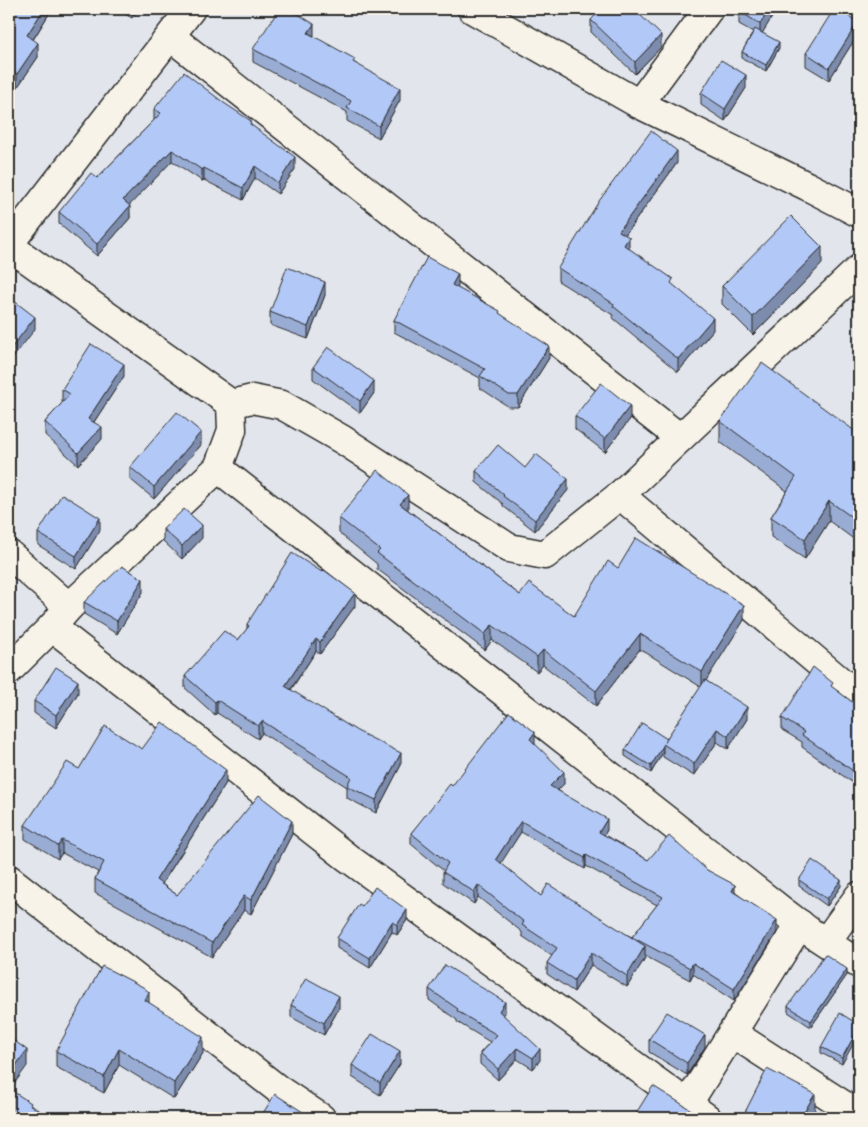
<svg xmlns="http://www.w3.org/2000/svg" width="868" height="1127" viewBox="0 0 868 1127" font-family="Caveat,sans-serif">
<rect width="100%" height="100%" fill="#e2e6ec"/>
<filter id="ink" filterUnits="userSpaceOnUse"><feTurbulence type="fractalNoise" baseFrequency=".02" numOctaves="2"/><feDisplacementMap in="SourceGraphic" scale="10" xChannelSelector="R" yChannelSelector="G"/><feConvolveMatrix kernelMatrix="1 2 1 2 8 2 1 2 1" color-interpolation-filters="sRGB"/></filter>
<g filter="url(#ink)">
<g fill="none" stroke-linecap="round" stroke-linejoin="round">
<defs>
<g id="minor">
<path d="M472 9 639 104 807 186 859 213"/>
<path d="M171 37 680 438"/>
<path d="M639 104 709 9"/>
<path d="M9 244 191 9"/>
<path d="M231 404 252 399 282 405 343 440 509 548 545 555 620 495 859 269"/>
<path d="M620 495 859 697"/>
<path d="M9 554 69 607"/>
<path d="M52 627 348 858 707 1118"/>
<path d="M9 879 279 1090 321 1118"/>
<path d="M826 942 859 896"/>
<path d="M732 1033 859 1115"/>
<path d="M687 1105 800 924"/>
</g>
<g id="tertiary">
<path d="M9 246 231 404 232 430 218 468 69 607 52 627 9 670"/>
<path d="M218 468 781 910 810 932 859 964"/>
</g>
</defs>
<!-- minor casing -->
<use href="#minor" stroke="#2b2b2b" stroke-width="31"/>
<!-- tertiary casing -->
<use href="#tertiary" stroke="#2b2b2b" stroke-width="31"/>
<!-- minor -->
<use href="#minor" stroke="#f7f3e8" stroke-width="28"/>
<!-- tertiary -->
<use href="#tertiary" stroke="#f7f3e8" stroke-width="28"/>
</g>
<!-- wall -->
<g fill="#99acd4" stroke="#2b2b2b" fill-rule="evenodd">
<path d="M9 9H52L33 40 38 57 17 88 9 82Z"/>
<path d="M116 9H138L132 18Z"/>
<path d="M395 9H404L400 13Z"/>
<path d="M777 9 762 33 779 48 766 71 742 58V52L753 32 739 24V11Z"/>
<path d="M591 20 661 47 635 74 591 32Z"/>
<path d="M858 34 829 80 806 66V53Z"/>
<path d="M313 36 355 63 400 100 379 138 347 121V112L253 62V49Z"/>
<path d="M746 88 725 121 701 105V93Z"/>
<path d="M154 109 251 125 295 169 278 194 255 178 243 200 204 180 202 181 172 161 129 205 130 218 97 256 59 224V212L97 178 154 120Z"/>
<path d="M677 163 625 235 629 249 673 285 713 330 678 372 613 318V315L558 281V268Z"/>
<path d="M822 264 753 335 722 304V286Z"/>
<path d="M458 287 457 288 500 314 549 358 518 407H509L480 388V378L394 332V320Z"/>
<path d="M325 295 308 339 270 325V312Z"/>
<path d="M313 367 374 393 360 413 313 379Z"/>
<path d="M124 376 94 422 102 439 78 465 45 435V422L63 402H62V389Z"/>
<path d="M575 416 630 419 605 452 575 429Z"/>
<path d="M720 421 859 434V543L829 521 805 559 771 537V517L787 491 720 442Z"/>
<path d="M201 445 154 499 130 479V467Z"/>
<path d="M525 468 568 490 535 531 503 506V504L476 482V471Z"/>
<path d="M408 510 520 595 574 616 618 568 744 620 706 680 747 719 728 749 717 742 694 776 663 757V752L651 773 625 756V750L667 739 701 687 640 649 596 706 543 665 537 672 492 640 485 650 377 569V564L339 533V518Z"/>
<path d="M163 529 202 538 182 559 163 541Z"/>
<path d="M100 530 76 569 38 545V533Z"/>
<path d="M143 592 117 634 84 614V602Z"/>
<path d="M355 606 320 654 316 651 291 690 401 765 376 813 347 798V787L262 733 258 739 217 713 215 715 185 688V676L238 640 247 629V624Z"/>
<path d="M833 688 859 707V798L856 796V785L802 747V742L782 730V718Z"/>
<path d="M78 693 56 728 34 713V701Z"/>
<path d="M535 744 564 784 558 790 607 830 604 835 648 860 707 870 735 893 777 932 734 1001 693 974 690 980 645 956V958L627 987 591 965 574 992 547 974V963L552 956 522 936V932L478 897 474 904 443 883V872L444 871 411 844V833L452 786ZM521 832 585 869 586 866 657 905 632 937 541 896 500 863Z"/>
<path d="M142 749 226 783 162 884 177 895 292 834 251 914 244 910 212 957 95 893V879L98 872 62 853 58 859 25 839V825L79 769Z"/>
<path d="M799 880 841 886 827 906 799 886Z"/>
<path d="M362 906 407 920 397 935 392 932 370 968 337 948V938Z"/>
<path d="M847 975 811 1027 788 1012V1006Z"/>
<path d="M429 989 505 1013 503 1015 540 1060 533 1069 517 1059 498 1080 480 1064V1053L490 1042 457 1022V1020L429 1000Z"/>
<path d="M149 1003 203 1053 174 1099 119 1065 104 1093 56 1067V1051Z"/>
<path d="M291 1005 339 1008 324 1035 291 1017Z"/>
<path d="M859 1025 842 1064 821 1053V1047Z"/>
<path d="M649 1039 705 1047 687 1075 649 1052Z"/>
<path d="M400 1064 380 1095 352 1077V1065Z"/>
</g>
<!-- shaded-wall -->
<g fill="#7d8cad" stroke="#2b2b2b">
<path d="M44 9H52L27 49V35Z"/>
<path d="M132 9H138L132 18Z"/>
<path d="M770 9H777L760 37V24Z"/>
<path d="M858 22V34L829 80V68Z"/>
<path d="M314 24V36L308 33Z"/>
<path d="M661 35V47L635 74V62Z"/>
<path d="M779 42V48L766 71V65Z"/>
<path d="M38 43V57L17 88V74Z"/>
<path d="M746 75V88L725 121V109Z"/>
<path d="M400 88V100L379 138V126Z"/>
<path d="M172 150V161L123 212V200Z"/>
<path d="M677 151V163L619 243V231Z"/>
<path d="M295 157V169L278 194V183Z"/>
<path d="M255 166V178L243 200V188Z"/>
<path d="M204 168V180L202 181V170Z"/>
<path d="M130 206V218L97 256V244Z"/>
<path d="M629 237V250L624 245Z"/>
<path d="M822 247V264L753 335V317Z"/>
<path d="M458 274V287L452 298V285Z"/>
<path d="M325 282V295L308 339V327Z"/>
<path d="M35 317V329L9 363V351Z"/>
<path d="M713 318V330L678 372V359Z"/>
<path d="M549 346V358L518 407V395Z"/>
<path d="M124 364V376L88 431V419Z"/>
<path d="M374 381V393L360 413V401Z"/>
<path d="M630 406V419L605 452V439Z"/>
<path d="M102 427V439L78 465V453Z"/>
<path d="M201 432V445L154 499V487Z"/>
<path d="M568 479V490L535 531V520Z"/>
<path d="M408 495V510L400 504Z"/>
<path d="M829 501V521L805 559V539Z"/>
<path d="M100 518V530L76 569V556Z"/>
<path d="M202 525V538L182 559V546Z"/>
<path d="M143 579V592L117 634V621Z"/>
<path d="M355 593V606L320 654V642Z"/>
<path d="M744 605V620L702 687V672Z"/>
<path d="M492 625V640L485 650V634Z"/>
<path d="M640 634V649L596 706V691Z"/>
<path d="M316 639V651L285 698V686Z"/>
<path d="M543 650V665L537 672V657Z"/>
<path d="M78 681V693L56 728V715Z"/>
<path d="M217 700V713L215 715V702Z"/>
<path d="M747 707V719L728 749V736Z"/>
<path d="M262 721V733L258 739V726Z"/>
<path d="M717 729V742L694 776V764Z"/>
<path d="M535 732V744L530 739Z"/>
<path d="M663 746V752L651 773V766Z"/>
<path d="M401 753V765L376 813V800Z"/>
<path d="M226 770V783L156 893V880Z"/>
<path d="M564 772V784L550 798V786Z"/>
<path d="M607 819V830L599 844V832Z"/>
<path d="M292 821V834L251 914V900Z"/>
<path d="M521 821V832L496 871V859Z"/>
<path d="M62 840V853L58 859V846Z"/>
<path d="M586 855V866L585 869V858Z"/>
<path d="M841 880V886L827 906V899Z"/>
<path d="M478 885V897L474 904V892Z"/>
<path d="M735 885V896L732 891Z"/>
<path d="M244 896V910L212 957V943Z"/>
<path d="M407 910V920L397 935V925Z"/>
<path d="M777 920V932L734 1001V989Z"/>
<path d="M392 922V932L370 968V958Z"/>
<path d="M645 946V958L627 987V976Z"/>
<path d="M591 953V965L574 992V980Z"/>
<path d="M693 963V974L690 980V968Z"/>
<path d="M847 969V975L811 1027V1021Z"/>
<path d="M149 992V1008L145 1000Z"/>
<path d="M339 996V1008L324 1035V1023Z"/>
<path d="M505 1002V1013L499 1022V1011Z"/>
<path d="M859 1027V1034L842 1064V1058Z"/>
<path d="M705 1035V1047L687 1075V1063Z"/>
<path d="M203 1037V1053L174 1099V1083Z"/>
<path d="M517 1048V1059L498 1080V1069Z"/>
<path d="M119 1049V1065L104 1093V1077Z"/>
<path d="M540 1049V1060L533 1069V1058Z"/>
<path d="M27 1050V1066L9 1091V1075Z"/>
<path d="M400 1051V1064L380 1095V1083Z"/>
<path d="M815 1094V1110L810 1118H801V1117Z"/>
</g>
<!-- building -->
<g fill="#b2c8f7" stroke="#2b2b2b">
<path d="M9 9H44L27 35 38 43 17 74 9 69Z"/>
<path d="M279 9H290L314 24 308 33 355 59 353 62 400 88 379 126 347 108 351 101 253 49Z"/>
<path d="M601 9H634L661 35 635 62 591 20Z"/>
<path d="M741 9H770L760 24 739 11Z"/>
<path d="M834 9H837L858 22 829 68 806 53Z"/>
<path d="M755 29 779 42 766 65 742 52Z"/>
<path d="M721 60 746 75 725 109 701 93Z"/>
<path d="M184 72 224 103 251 121 250 124 295 157 278 183 255 166 243 188 204 168 202 170 172 150 123 200 130 206 97 244 59 212 91 173 97 178 161 113 154 109Z"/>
<path d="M651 131 677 151 619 231 629 237 624 245 673 279 671 283 713 318 678 359 613 306 614 304 558 268 599 201Z"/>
<path d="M791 216 822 247 753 317 722 286Z"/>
<path d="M427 257 458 274 452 285 500 311 499 313 549 346 518 395H509L480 376 485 369 394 320Z"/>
<path d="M287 267 325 282 308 327 270 312Z"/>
<path d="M9 297 35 317 9 351Z"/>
<path d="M91 344 124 364 88 419 102 427 78 453 45 422 70 394 62 389Z"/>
<path d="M328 347 374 381 360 401 313 367Z"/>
<path d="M762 363 859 434V522L829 501 805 539 771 517 796 477 720 421Z"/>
<path d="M601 383 630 406 605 439 575 416Z"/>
<path d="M177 412 201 432 154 487 130 467Z"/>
<path d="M498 445 525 468 536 454 568 479 535 520 503 496 504 495 476 471Z"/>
<path d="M377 470 408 495 400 504 520 595 529 583 574 616 608 561 618 568 636 538 744 605 702 672 640 634 596 691 543 650 537 657 492 625 485 634 377 553 380 550 339 518Z"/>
<path d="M62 494 100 518 76 556 38 533Z"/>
<path d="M184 509 202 525 182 546 163 529Z"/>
<path d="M292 553 322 572 324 570 355 593 320 642 316 639 285 686 357 731 401 753 376 800 347 786 351 777 262 721 258 726 217 700 215 702 185 676 224 631 238 640 249 626 247 624Z"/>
<path d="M122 566 143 579 117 621 84 602Z"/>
<path d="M56 667 78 681 56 715 34 701Z"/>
<path d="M813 667 833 683 831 686 859 707V775L802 735 804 732 782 718Z"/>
<path d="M705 680 747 707 728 736 717 729 694 764 663 744Z"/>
<path d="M509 712 535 732 530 739 564 772 550 786 607 819 599 832 648 860 669 836 707 870 735 885 732 891 777 920 734 989 693 963 690 968 632 937 663 897 586 855 585 858 521 821 496 859 541 896 548 884 645 946 627 976 591 953 574 980 547 963 557 948 522 925 524 922 478 885 474 892 443 872 448 863 411 833 450 784 452 786Z"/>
<path d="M162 722 226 770 156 880 177 895 259 795 292 821 251 900 244 896 212 943 95 879 104 862 62 840 58 846 25 825 67 762 79 769 105 726 142 749Z"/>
<path d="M642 723 667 739 651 766 625 750Z"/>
<path d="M859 778V786L856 784Z"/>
<path d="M812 860 841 880 827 899 799 880Z"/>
<path d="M375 887 407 910 397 925 392 922 370 958 337 938 359 904 362 906Z"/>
<path d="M825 954 847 969 811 1021 788 1006Z"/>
<path d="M445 965 505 1002 499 1011 540 1049 533 1058 517 1048 498 1069 480 1053 497 1035 457 1011 458 1009 429 989Z"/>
<path d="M102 966 143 987 149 992 145 1000 203 1037 174 1083 119 1049 104 1077 56 1051Z"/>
<path d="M306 978 339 996 324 1023 291 1005Z"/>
<path d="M667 1012 705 1035 687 1063 649 1039Z"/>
<path d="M840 1013 859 1025V1027L842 1058 821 1047Z"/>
<path d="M372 1034 400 1051 380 1083 352 1065Z"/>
<path d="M9 1037 27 1050 9 1075Z"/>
<path d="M767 1069 815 1094 801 1117 803 1118H742Z"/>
<path d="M653 1086 704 1118H633Z"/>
<path d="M9 1089 31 1103 30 1105 52 1118H9Z"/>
<path d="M275 1094 309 1116 308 1118H260Z"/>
</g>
</g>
<!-- margin -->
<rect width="868" height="1127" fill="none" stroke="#f7f3e8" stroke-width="30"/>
<rect x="15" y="15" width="838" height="1097" fill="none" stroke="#2b2b2b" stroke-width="2" filter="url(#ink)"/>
</svg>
